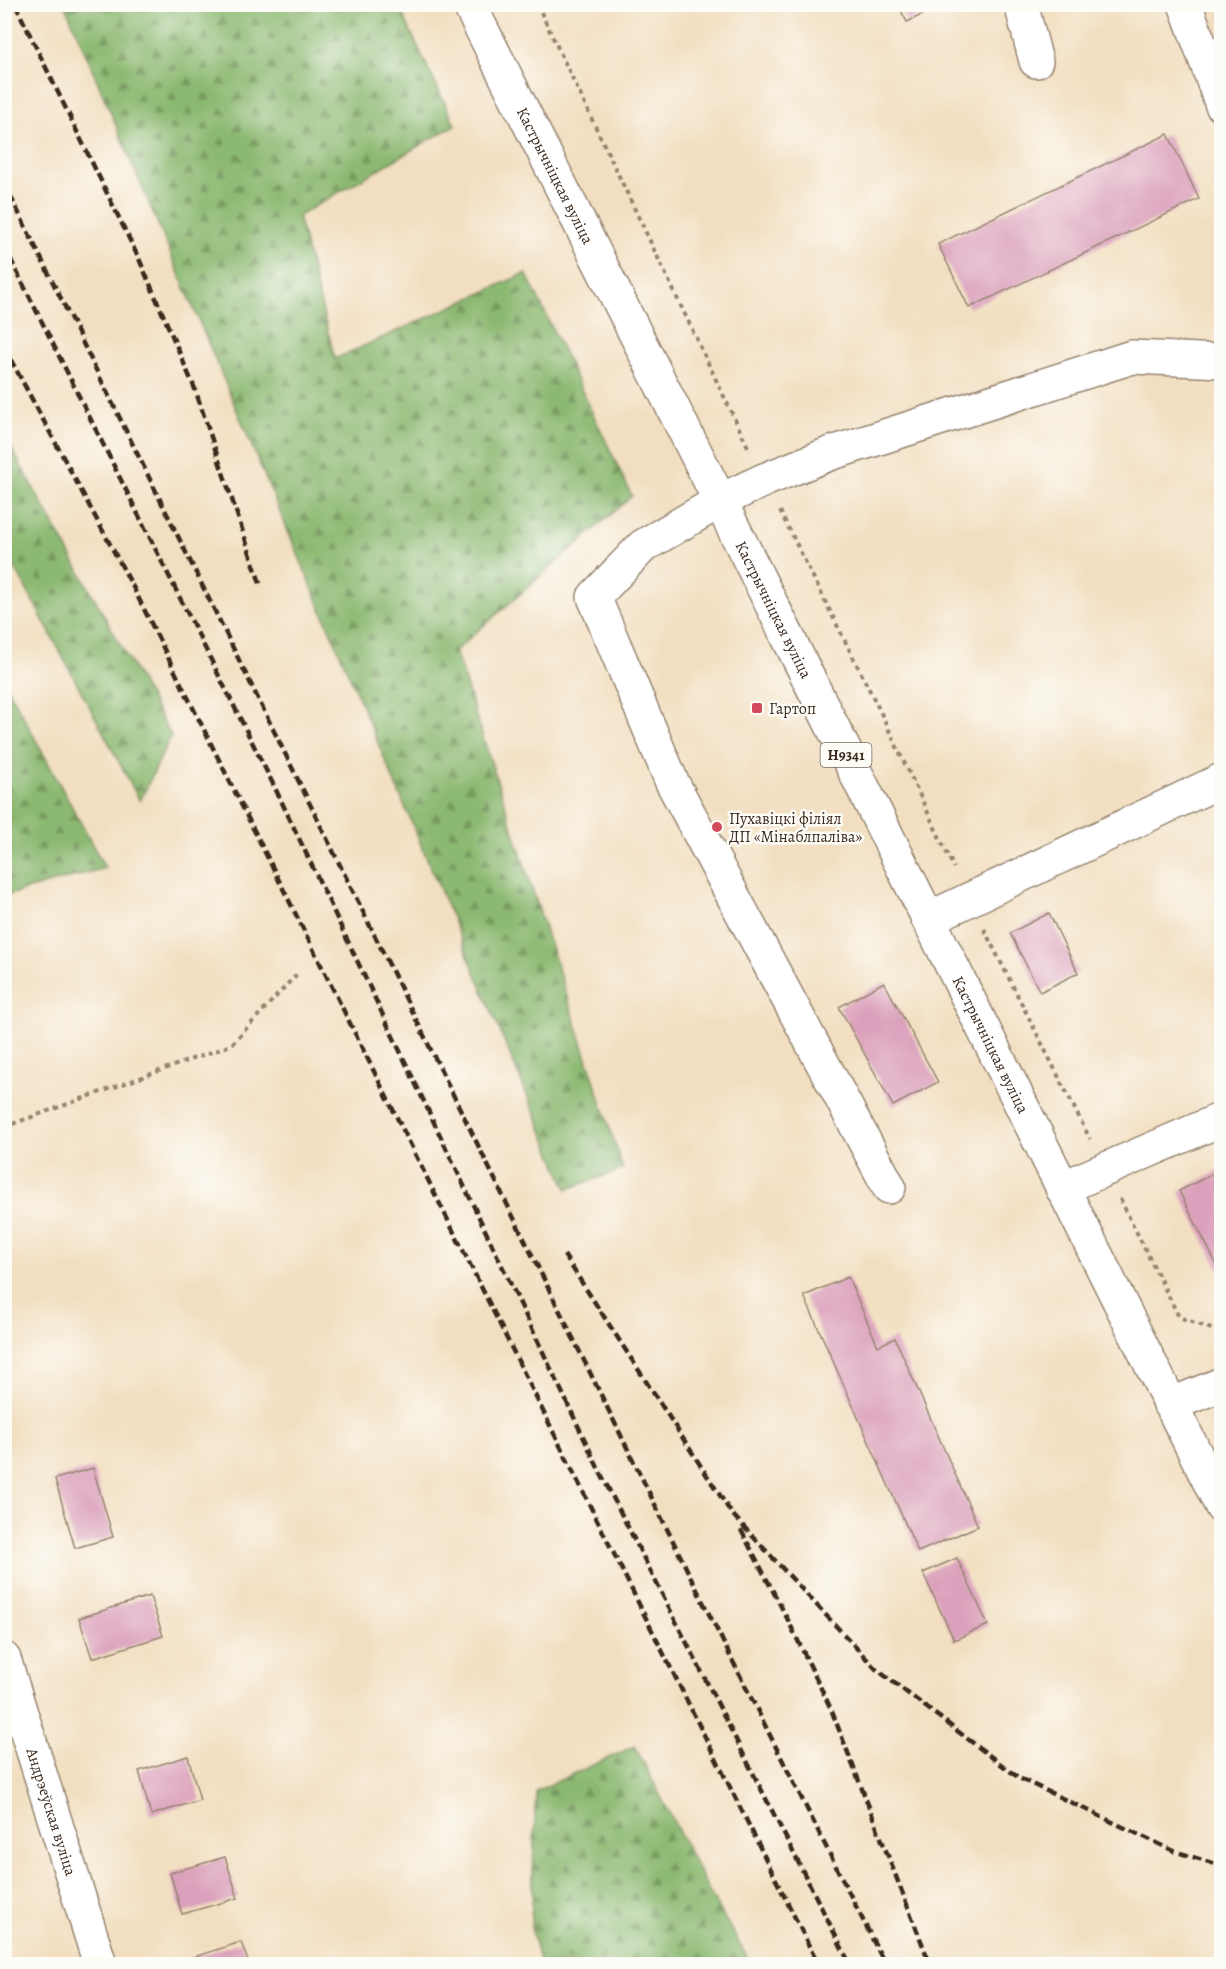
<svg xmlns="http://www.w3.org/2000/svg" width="1226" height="1969" viewBox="0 0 1226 1969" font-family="Alegreya,serif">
<defs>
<pattern id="forest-firs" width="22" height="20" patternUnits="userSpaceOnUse" patternTransform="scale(1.5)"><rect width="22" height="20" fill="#8cb972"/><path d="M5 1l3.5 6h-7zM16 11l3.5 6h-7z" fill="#74975d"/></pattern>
</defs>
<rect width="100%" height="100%" fill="#fdfcf7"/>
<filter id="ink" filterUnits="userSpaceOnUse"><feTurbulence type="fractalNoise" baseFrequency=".0167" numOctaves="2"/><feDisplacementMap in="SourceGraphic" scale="12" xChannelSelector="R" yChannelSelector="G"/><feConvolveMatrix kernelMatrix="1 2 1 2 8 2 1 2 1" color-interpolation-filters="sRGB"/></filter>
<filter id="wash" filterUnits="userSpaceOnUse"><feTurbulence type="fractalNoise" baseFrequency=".008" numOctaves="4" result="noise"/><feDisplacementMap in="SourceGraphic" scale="24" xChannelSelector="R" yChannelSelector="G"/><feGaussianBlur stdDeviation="1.35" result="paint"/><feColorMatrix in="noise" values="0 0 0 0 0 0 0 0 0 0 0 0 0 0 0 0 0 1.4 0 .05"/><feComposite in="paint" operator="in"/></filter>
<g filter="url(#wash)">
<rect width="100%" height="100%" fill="#f2dfc1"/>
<!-- forest -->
<g fill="url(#forest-firs)" stroke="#647248" stroke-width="1.5">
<path d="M65 5H398L455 125 298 216 335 359 526 273 632 496 455 651 623 1169 567 1189Z"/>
<path d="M4 435 171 736 140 801 5 549Z"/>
<path d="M4 681 105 868 7 895 4 889Z"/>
<path d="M635 1746 710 1893 751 1964H540L531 1928 536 1791Z"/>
</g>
<g id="blocks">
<!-- building -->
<g fill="#dba1bc">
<path d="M898 5H943L907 22Z"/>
<path d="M1168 134 1199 199 969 308 938 244Z"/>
<path d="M1049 913 1078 973 1040 992 1010 933Z"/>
<path d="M884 982 938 1082 893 1106 839 1007Z"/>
<path d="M1218 1171 1222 1179V1275L1179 1191Z"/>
<path d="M848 1277 878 1346 895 1338 978 1526 918 1552 804 1296Z"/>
<path d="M93 1468 113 1537 75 1548 55 1479Z"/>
<path d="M957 1558 988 1625 954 1640 923 1573Z"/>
<path d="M150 1596 163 1636 92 1658 79 1618Z"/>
<path d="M188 1756 200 1800 151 1815 139 1771Z"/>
<path d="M225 1857 238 1898 182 1914 170 1873Z"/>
<path d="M241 1942 249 1964H194L191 1958Z"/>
</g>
</g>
</g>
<g filter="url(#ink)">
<use href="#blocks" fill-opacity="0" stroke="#968470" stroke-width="1.5"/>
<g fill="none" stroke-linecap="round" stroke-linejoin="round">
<defs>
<g id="minor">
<path d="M1021 4 1036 61"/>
<path d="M1185 4 1222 105"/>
<path d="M928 919 1222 780"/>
<path d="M889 1187 672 782 594 597 643 546 720 501 764 480 829 454 1132 357 1222 361"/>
<path d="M1062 1188 1222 1119"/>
<path d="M1170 1405 1222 1384"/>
</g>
<g id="major">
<path id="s1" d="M469 4 720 501 1222 1507"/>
<path id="s2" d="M4 1659 100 1964"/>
</g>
</defs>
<!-- minor casing -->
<use href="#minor" stroke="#968470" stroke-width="36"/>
<!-- major casing -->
<use href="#major" stroke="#968470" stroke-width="36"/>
<!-- path -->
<g stroke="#968470" stroke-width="4" stroke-dasharray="4.5 4.5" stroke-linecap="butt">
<path d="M537 4 750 451"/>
<path d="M780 511 880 711 954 868"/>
<path d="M984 929 1090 1139"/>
<path d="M4 1127 231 1045 297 974"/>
<path d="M1120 1199 1179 1317 1222 1333"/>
</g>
<!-- minor -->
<use href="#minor" stroke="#fff" stroke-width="33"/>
<!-- major -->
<use href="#major" stroke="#fff" stroke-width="33"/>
<!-- rail -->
<g stroke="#3b2a1e" stroke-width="4.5" stroke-dasharray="9 4.5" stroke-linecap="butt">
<path d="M15 4 140 261 195 389 261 586"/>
<path d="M4 183 705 1606 885 1964"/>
<path d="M4 246 276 790 600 1472 850 1964"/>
<path d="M4 347 133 587 818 1964"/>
<path d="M564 1255 732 1514 876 1669 1019 1778 1174 1851 1222 1866"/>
<path d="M741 1530 786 1616 831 1709 930 1964"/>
</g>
</g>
</g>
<!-- markers -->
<g fill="#d1495b" stroke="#fdfcf7" stroke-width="2">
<rect x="751" y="702" width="12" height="12" rx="3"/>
<circle cx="717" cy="827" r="6"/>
</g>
<g text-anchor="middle" stroke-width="5" stroke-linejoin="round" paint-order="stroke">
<!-- shield labels -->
<rect fill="#fdfcf7" stroke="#75695f" stroke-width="1.5" x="820.5" y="743" width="51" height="24" rx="4.5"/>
<g font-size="15" font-weight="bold" fill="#3b2a1e">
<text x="846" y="760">Н9341</text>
</g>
<!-- street labels -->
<g font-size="16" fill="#3b2a1e" stroke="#fdfcf7">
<text dy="6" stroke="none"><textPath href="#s1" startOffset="192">Кастрычніцкая вуліца</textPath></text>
<text dy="6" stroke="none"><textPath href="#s1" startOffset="678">Кастрычніцкая вуліца</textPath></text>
<text dy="6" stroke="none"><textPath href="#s1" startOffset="1164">Кастрычніцкая вуліца</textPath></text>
<text dy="6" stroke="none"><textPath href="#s2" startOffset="160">Андрэеўская вуліца</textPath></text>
</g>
<!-- poi labels -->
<g font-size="16" fill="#3b2a1e" stroke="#fdfcf7" text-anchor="start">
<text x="769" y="714">Гартоп</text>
<text x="729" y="824">Пухавіцкі філіял<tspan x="729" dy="18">ДП «Мінаблпаліва»</tspan></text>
</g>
</g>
<!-- margin -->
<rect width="1226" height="1969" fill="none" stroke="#fdfcf7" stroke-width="24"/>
</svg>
